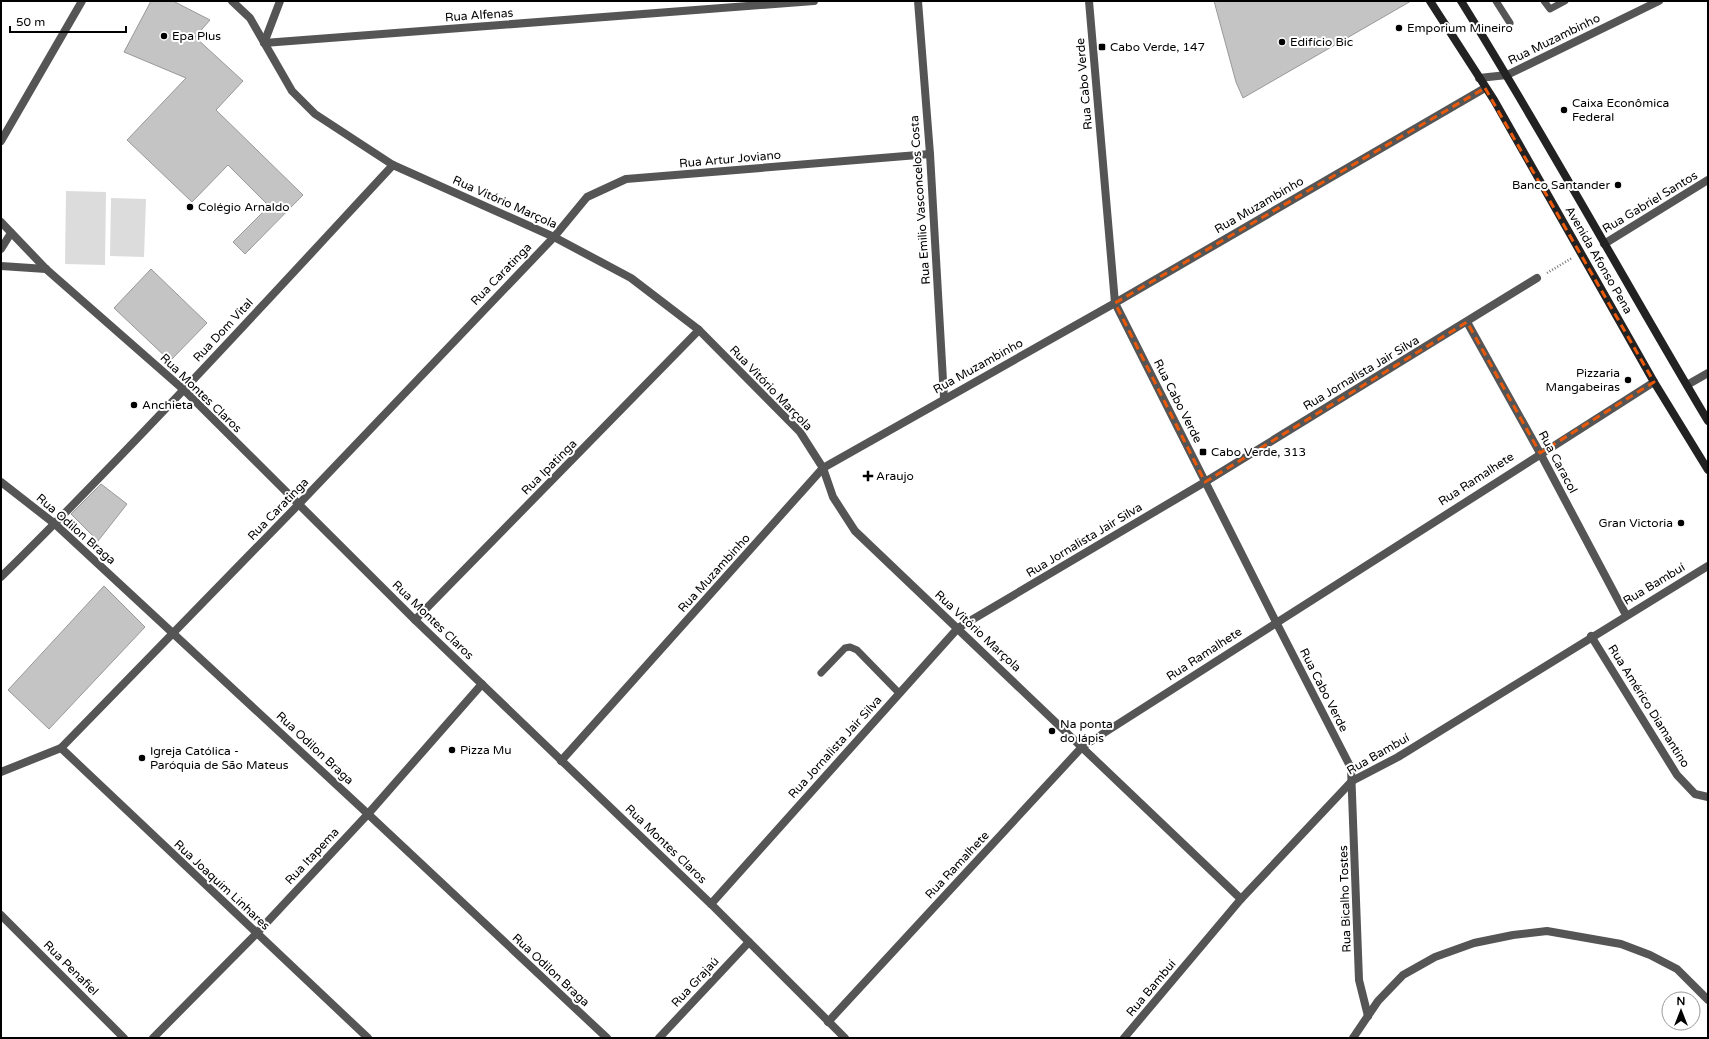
<svg xmlns="http://www.w3.org/2000/svg" width="1709" height="1039" viewBox="0 0 1709 1039" font-family="'Varela Round',sans-serif">
<rect width="100%" height="100%" fill="#fff"/>
<!-- green -->
<g fill="#dcdcdc">
<path d="M66 191 106 192 105 265 65 264Z"/>
<path d="M111 198 146 199 144 257 110 256Z"/>
</g>
<!-- building -->
<g fill="#c4c4c4" stroke="#999">
<path d="M151 1H173L210 20 195 37 243 81 216 110 303 195 245 254 233 242 269 206 228 165 192 202 127 140 186 78 124 52Z"/>
<path d="M1214 1H1411L1243 98 1236 82Z"/>
<path d="M151 269 207 323 170 361 114 308Z"/>
<path d="M101 484 127 504 98 541 71 514Z"/>
<path d="M104 586 145 627 49 729 8 690Z"/>
</g>
<g fill="none" stroke-linecap="round" stroke-linejoin="round">
<!-- path -->
<path stroke="#777" stroke-width="2.5" stroke-dasharray="1 2" stroke-linecap="butt" d="M1547 273 1572 258"/>
<!-- service -->
<g stroke="#555" stroke-width="7">
<path d="M1496 1 1510 23"/>
<path d="M1544 1 1550 9 1565 1"/>
<path d="M821 673 845 648 850 647 857 650 899 693"/>
</g>
<!-- minor -->
<g stroke="#555" stroke-width="8">
<path d="M280 1 264 43 814 1"/>
<path d="M918 1 930 154 944 398"/>
<path d="M1089 1 1115 303 1276 622 1351 768 1359 980 1368 1016"/>
<path d="M1479 78 1507 75 1659 1"/>
<path d="M1 141 82 1"/>
<path d="M1 222 46 269 184 390 415 620 711 904"/>
<path d="M1604 244 1708 180"/>
<path d="M1 249 11 233"/>
<path d="M1 266 46 269"/>
<path d="M1467 322 1540 453 1626 615"/>
<path d="M1687 385 1708 373"/>
<path d="M1 482 55 524 368 814 607 1038"/>
<path d="M1 577C136 444 264 304 393 165"/>
<path d="M415 620 699 330"/>
<path d="M958 628 1205 482 1537 278"/>
<path d="M1591 636 1677 775 1695 794 1708 797"/>
<path d="M61 748 368 1038"/>
<path d="M561 761 823 468 1115 303 1485 88"/>
<path d="M1 772 61 748 298 505 554 237 587 197 626 179 930 154"/>
<path d="M1241 899 1352 781 1398 757 1708 566"/>
<path d="M1 915 124 1038"/>
<path d="M828 1022 1082 747 1654 382"/>
<path d="M153 1038 256 934 368 814 482 684"/>
<path d="M1353 1038 1378 1001 1403 975 1435 957 1474 943 1513 935 1547 931 1621 944 1650 955 1677 969 1708 1000"/>
</g>
<!-- tertiary -->
<g stroke="#555" stroke-width="8">
<path d="M232 1 250 18 292 91 315 114 393 165 554 237 631 278 699 330 800 432 823 468 833 497 855 531 1241 899 1124 1038"/>
<path d="M659 1038 749 942"/>
<path d="M845 1038 711 904 958 628"/>
</g>
<!-- secondary -->
<g stroke="#222" stroke-width="8">
<path d="M1430 1 1494 100 1654 382 1708 470"/>
<path d="M1461 1C1547 139 1625 282 1708 421"/>
</g>
</g>
<!-- marked area -->
<path fill="none" stroke="#e8590c" stroke-width="3" stroke-dasharray="8 5" stroke-linejoin="round" d="M1485 88 1654 382 1540 453 1467 322 1205 482 1115 303Z"/>
<!-- markers -->
<g fill="#000" stroke="#fff" stroke-width="1.5">
<circle cx="1399" cy="28" r="4"/>
<circle cx="164" cy="36" r="4"/>
<circle cx="1282" cy="42" r="4"/>
<rect x="1098" y="43" width="8" height="8" rx="2"/>
<circle cx="1564" cy="110" r="4"/>
<circle cx="1618" cy="185" r="4"/>
<circle cx="190" cy="207" r="4"/>
<circle cx="1628" cy="380" r="4"/>
<circle cx="134" cy="405" r="4"/>
<rect x="1199" y="448" width="8" height="8" rx="2"/>
<path d="M866 470h4v4h4v4h-4v4h-4v-4h-4v-4h4z"/>
<circle cx="1681" cy="523" r="4"/>
<circle cx="1052" cy="731" r="4"/>
<circle cx="452" cy="750" r="4"/>
<circle cx="142" cy="758" r="4"/>
</g>
<g text-anchor="middle" stroke-width="4" stroke-linejoin="round" paint-order="stroke">
<!-- street labels -->
<g font-size="12" fill="#000" stroke="#fff">
<text transform="translate(479 15) rotate(-4)" y="4">Rua Alfenas</text>
<text transform="translate(1554 39) rotate(-26)" y="4">Rua Muzambinho</text>
<text transform="translate(1084 84) rotate(-95)" y="4">Rua Cabo Verde</text>
<text transform="translate(730 159) rotate(-5)" y="4">Rua Artur Joviano</text>
<text transform="translate(920 200) rotate(-94)" y="4">Rua Emilio Vasconcelos Costa</text>
<text transform="translate(505 202) rotate(24)" y="4">Rua Vitório Marçola</text>
<text transform="translate(1650 202) rotate(-31)" y="4">Rua Gabriel Santos</text>
<text transform="translate(1259 205) rotate(-30)" y="4">Rua Muzambinho</text>
<text transform="translate(1599 260) rotate(60)" y="4">Avenida Afonso Pena</text>
<text transform="translate(501 274) rotate(-46)" y="4">Rua Caratinga</text>
<text transform="translate(223 330) rotate(-47)" y="4">Rua Dom Vital</text>
<text transform="translate(978 366) rotate(-29)" y="4">Rua Muzambinho</text>
<text transform="translate(1361 373) rotate(-31)" y="4">Rua Jornalista Jair Silva</text>
<text transform="translate(771 388) rotate(46)" y="4">Rua Vitório Marçola</text>
<text transform="translate(201 393) rotate(44)" y="4">Rua Montes Claros</text>
<text transform="translate(1178 401) rotate(63)" y="4">Rua Cabo Verde</text>
<text transform="translate(1558 462) rotate(62)" y="4">Rua Caracol</text>
<text transform="translate(549 467) rotate(-45)" y="4">Rua Ipatinga</text>
<text transform="translate(1476 479) rotate(-33)" y="4">Rua Ramalhete</text>
<text transform="translate(278 509) rotate(-46)" y="4">Rua Caratinga</text>
<text transform="translate(76 529) rotate(41)" y="4">Rua Odilon Braga</text>
<text transform="translate(1084 540) rotate(-31)" y="4">Rua Jornalista Jair Silva</text>
<text transform="translate(714 573) rotate(-48)" y="4">Rua Muzambinho</text>
<text transform="translate(1654 584) rotate(-31)" y="4">Rua Bambuí</text>
<text transform="translate(433 620) rotate(44)" y="4">Rua Montes Claros</text>
<text transform="translate(978 631) rotate(43)" y="4">Rua Vitório Marçola</text>
<text transform="translate(1204 654) rotate(-33)" y="4">Rua Ramalhete</text>
<text transform="translate(1324 690) rotate(63)" y="4">Rua Cabo Verde</text>
<text transform="translate(1649 706) rotate(58)" y="4">Rua Américo Diamantino</text>
<text transform="translate(835 747) rotate(-48)" y="4">Rua Jornalista Jair Silva</text>
<text transform="translate(315 748) rotate(43)" y="4">Rua Odilon Braga</text>
<text transform="translate(1378 754) rotate(-30)" y="4">Rua Bambuí</text>
<text transform="translate(666 844) rotate(44)" y="4">Rua Montes Claros</text>
<text transform="translate(312 856) rotate(-47)" y="4">Rua Itapema</text>
<text transform="translate(957 865) rotate(-47)" y="4">Rua Ramalhete</text>
<text transform="translate(222 885) rotate(43)" y="4">Rua Joaquim Linhares</text>
<text transform="translate(1345 899) rotate(-92)" y="4">Rua Bicalho Tostes</text>
<text transform="translate(71 968) rotate(45)" y="4">Rua Penafiel</text>
<text transform="translate(551 970) rotate(43)" y="4">Rua Odilon Braga</text>
<text transform="translate(695 982) rotate(-47)" y="4">Rua Grajaú</text>
<text transform="translate(1151 988) rotate(-50)" y="4">Rua Bambuí</text>
</g>
<!-- poi labels -->
<g font-size="12" fill="#000" stroke="#fff" text-anchor="start">
<text x="1407" y="32">Emporium Mineiro</text>
<text x="172" y="40">Epa Plus</text>
<text x="1290" y="46">Edifício Bic</text>
<text x="1110" y="51">Cabo Verde, 147</text>
<text x="1572" y="107">Caixa Econômica<tspan x="1572" dy="14">Federal</tspan></text>
<text x="1610" y="189" text-anchor="end">Banco Santander</text>
<text x="198" y="211">Colégio Arnaldo</text>
<text x="1620" y="377" text-anchor="end">Pizzaria<tspan x="1620" dy="14">Mangabeiras</tspan></text>
<text x="142" y="409">Anchieta</text>
<text x="1211" y="456">Cabo Verde, 313</text>
<text x="876" y="480">Araujo</text>
<text x="1673" y="527" text-anchor="end">Gran Victoria</text>
<text x="1060" y="728">Na ponta<tspan x="1060" dy="14">do lápis</tspan></text>
<text x="460" y="754">Pizza Mu</text>
<text x="150" y="755">Igreja Católica -<tspan x="150" dy="14">Paróquia de São Mateus</tspan></text>
</g>
</g>
<!-- border -->
<rect width="1709" height="1039" fill="none" stroke="#000000" stroke-width="4"/>
<!-- north arrow -->
<g transform="translate(1681 1011)"><circle r="19" fill="#ffffff" stroke="#999999"/>
<path d="M0-3L7 15L0 10L-7 15Z" fill="#000000"/>
<text y="-6" font-size="11" font-weight="bold" text-anchor="middle" fill="#000000">N</text>
</g>
<!-- scale -->
<path d="M10 26v6h116v-6" fill="none" stroke="#000000" stroke-width="2"/>
<text x="16" y="26" font-size="12" fill="#000000" stroke="#ffffff" stroke-width="3" paint-order="stroke">50 m</text>
</svg>
